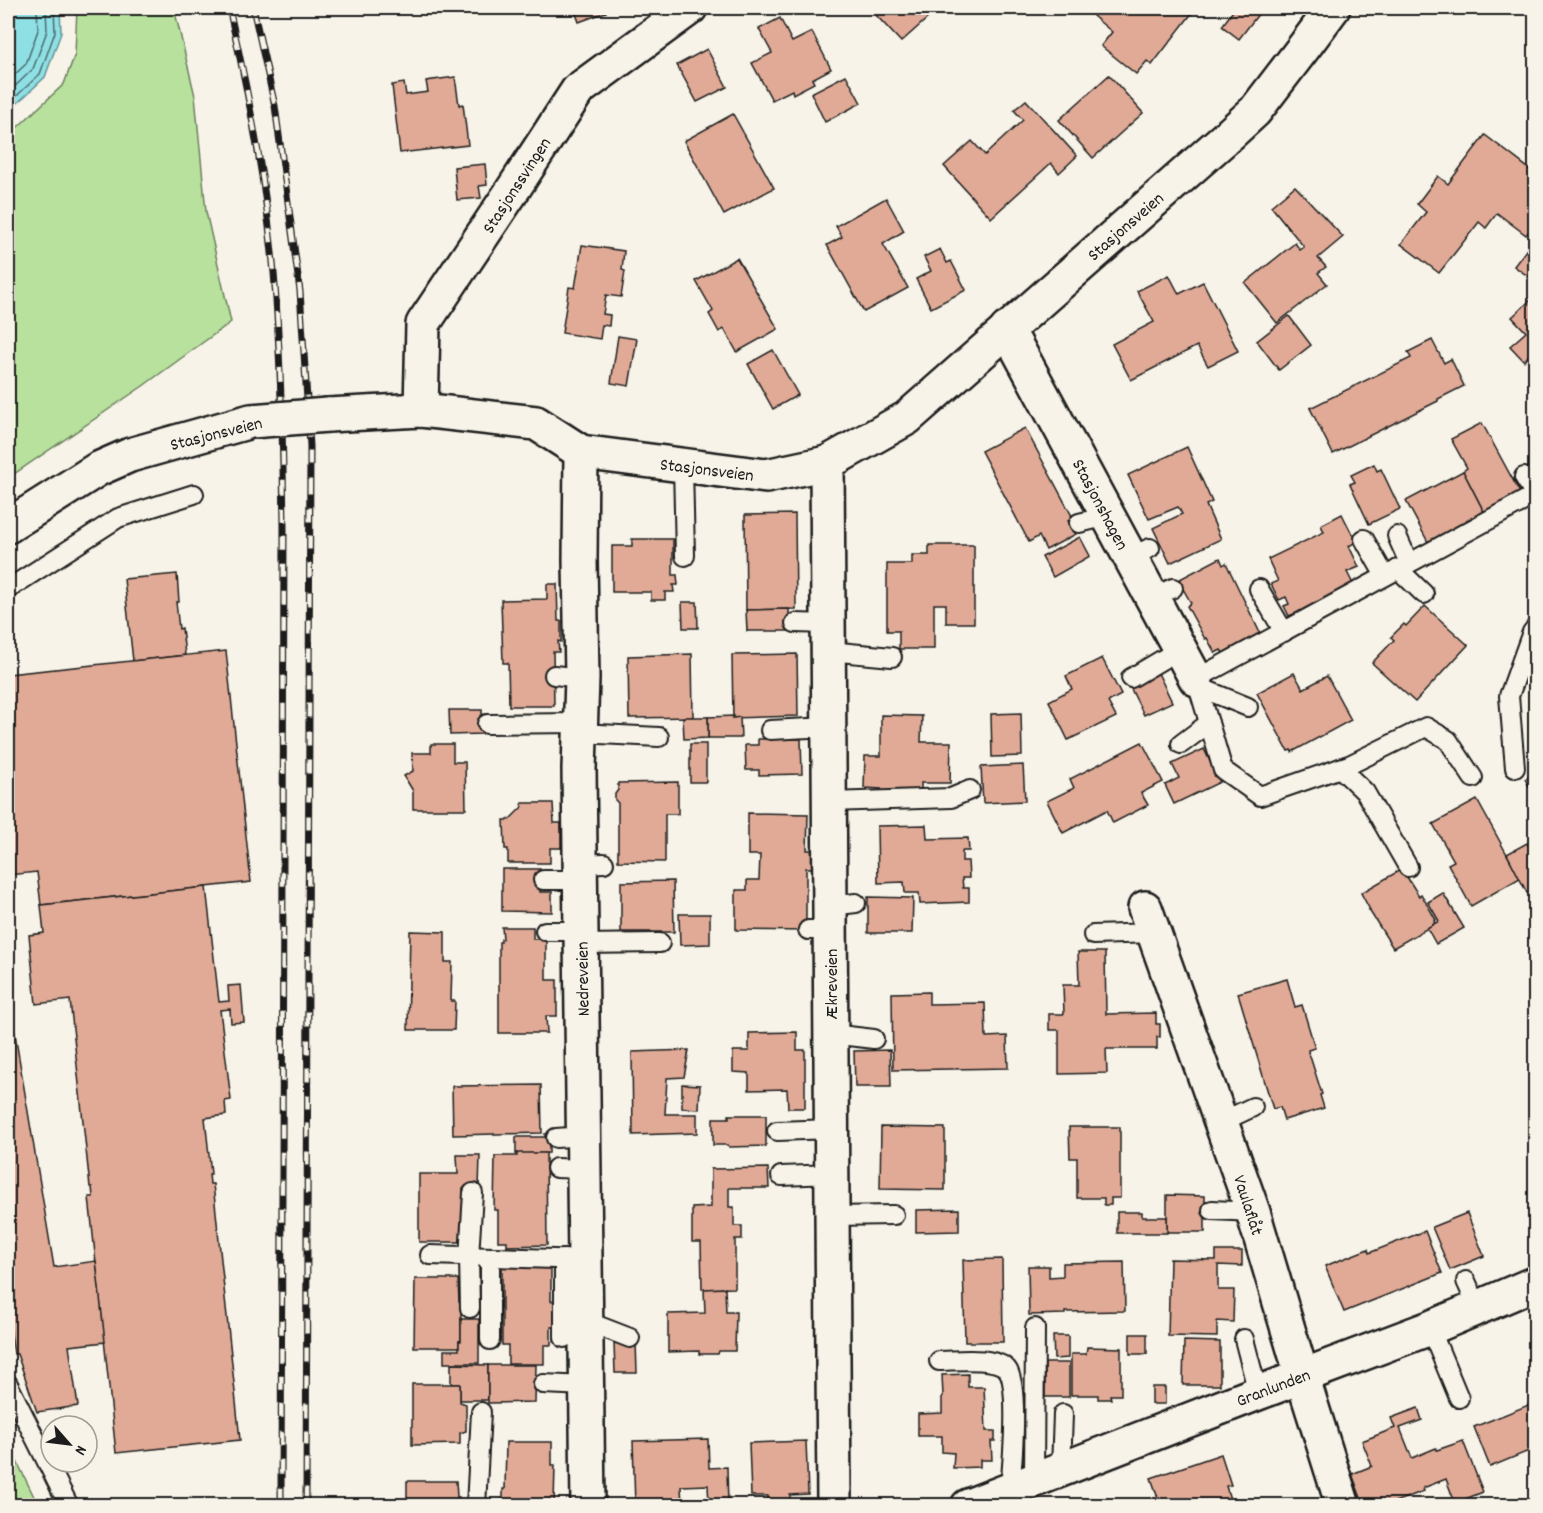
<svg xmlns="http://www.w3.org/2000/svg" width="1543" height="1513" viewBox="0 0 1543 1513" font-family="Dekko,sans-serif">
<rect width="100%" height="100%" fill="#f7f3e8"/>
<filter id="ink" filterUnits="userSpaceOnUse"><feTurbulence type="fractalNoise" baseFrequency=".0167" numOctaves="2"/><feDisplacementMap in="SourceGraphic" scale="12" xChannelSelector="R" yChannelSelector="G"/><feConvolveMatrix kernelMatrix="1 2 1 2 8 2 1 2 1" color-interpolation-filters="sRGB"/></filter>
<g filter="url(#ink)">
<!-- green -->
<g fill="#b7e19d" stroke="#6a7e5c" stroke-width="1.5">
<path d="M77 8H174L195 96 206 212 231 322 143 386 8 478V136L64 84 75 54Z"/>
<path d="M8 1443 38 1505H8Z"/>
</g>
<!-- water -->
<path fill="#8fe0e5" stroke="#619295" stroke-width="1.5" d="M8 8H60L61 33 45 77 8 112Z"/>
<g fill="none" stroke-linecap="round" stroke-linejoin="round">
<!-- shore -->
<g stroke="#4a6a6c" stroke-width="1.5">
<path d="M8 81 26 64 38 30 37 8"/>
<path d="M8 93 33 69 47 31 46 8"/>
<path d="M8 104 40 74 55 32 54 8"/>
</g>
</g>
<!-- building -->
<g fill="#e0aa96" stroke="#1c1c1c" stroke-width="1.5">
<path d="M574 8H604L606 12 579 22Z"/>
<path d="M882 8H939L901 42 875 14Z"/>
<path d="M1100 8H1196L1152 65 1147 61 1136 74 1101 46 1112 32 1093 16Z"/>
<path d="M1235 8H1263L1239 39 1222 26Z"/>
<path d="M780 18 792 42 812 32 831 69 812 79 814 83 793 94 792 90 772 100 752 63 772 53 759 29Z"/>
<path d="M707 49 727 87 697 102 677 65Z"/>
<path d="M846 75 861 103 825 122 811 93Z"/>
<path d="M1109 75 1143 113 1093 158 1059 120Z"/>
<path d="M455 77 459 105 463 104 468 145 400 153 392 85 404 83 406 95 428 92 426 81Z"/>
<path d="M1026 100 1077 156 1059 173 1051 163 991 218 944 166 972 141 985 155 1023 120 1014 110Z"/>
<path d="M733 114 774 188 724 215 684 141Z"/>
<path d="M1485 135 1536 174V223L1526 235 1497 213 1486 228 1479 222 1439 273 1401 244 1426 212 1417 204 1438 176 1448 184Z"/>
<path d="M485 164 487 185 479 186 481 198 457 200 454 167Z"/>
<path d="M1295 186 1343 237 1318 258 1326 267 1318 273 1327 284 1277 323 1245 283 1295 243 1300 250 1304 247 1271 206Z"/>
<path d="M886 198 904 231 883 244 908 288 864 312 827 245 842 237 836 226Z"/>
<path d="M1536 237V274L1532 279 1514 266Z"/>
<path d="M582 245 624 251 622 270 625 271 621 297 606 295 603 314 610 315 609 326 602 325 600 339 562 333 569 287 575 288Z"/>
<path d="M940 249 947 263 951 261 966 290 931 308 916 279 931 271 924 257Z"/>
<path d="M737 258 778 329 737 352 724 329 719 332 709 314 713 311 696 281Z"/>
<path d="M1169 275 1179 294 1203 282 1238 351 1208 366 1197 346 1131 380 1112 344 1154 322 1137 291Z"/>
<path d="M1536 295V347L1524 361 1510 346 1526 332 1512 317Z"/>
<path d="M1289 316 1311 345 1279 370 1257 341Z"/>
<path d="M618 336 637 339 629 386 611 383Z"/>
<path d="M1432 340 1444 363 1451 359 1464 386 1438 399V401L1333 454 1310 408 1411 358 1408 352Z"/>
<path d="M773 350 798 395 773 409 748 364Z"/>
<path d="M1482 423 1520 493 1484 512 1463 471 1467 468 1451 439Z"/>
<path d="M1025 428 1073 518 1068 521 1076 534 1046 550 1039 536 1029 542 981 451Z"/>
<path d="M1187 447 1212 502 1206 505 1221 539 1170 563 1153 528 1182 514 1178 507 1149 519 1128 475Z"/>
<path d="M1374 464 1377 471 1381 469 1400 509 1369 524 1350 484 1355 482 1351 475Z"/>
<path d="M1463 471 1484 512 1428 542 1406 501Z"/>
<path d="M795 514 796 609 746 610 745 515Z"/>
<path d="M1342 514 1356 542 1349 546 1359 567 1347 572 1355 588 1295 616 1294 614 1289 616 1284 606 1289 604 1286 597 1279 600 1271 584 1278 581 1268 559 1324 532 1321 525Z"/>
<path d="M1080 537 1090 556 1053 577 1042 557Z"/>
<path d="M632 539H673V575H677L678 585H673L674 592H665V600H651V592H612V546H632Z"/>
<path d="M929 545H974V623H946V604H934V649H899V631H887V564H912V555H929Z"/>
<path d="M1220 558 1223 565 1226 563 1260 633 1223 653 1221 650 1215 653 1207 638 1205 639 1187 606 1191 603 1178 580Z"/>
<path d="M177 574 179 602H176L179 629 182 628 185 655 133 661 124 579Z"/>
<path d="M547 584H557L558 621H561V642L558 641 559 652H553L554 706H509L508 663H503L501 600 547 599Z"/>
<path d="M682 602H697L698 628H683Z"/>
<path d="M1425 606 1468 645 1415 702 1372 663 1394 640 1391 637 1404 624 1406 626Z"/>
<path d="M789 609V631H747L746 610Z"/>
<path d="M226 651 251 882 41 905 37 872 8 875V674Z"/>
<path d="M692 654 693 717 629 718 628 656Z"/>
<path d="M797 654 798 716 733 718 732 655Z"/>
<path d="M1102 658 1121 695 1108 702 1116 717 1068 740 1049 701 1072 689 1066 676Z"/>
<path d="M1157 671 1172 702 1144 715 1129 685Z"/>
<path d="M1294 673 1303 689 1327 676 1351 720 1292 752 1291 750 1288 751 1257 693Z"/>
<path d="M449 710H482V734L450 735Z"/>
<path d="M1021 713 1022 756 992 757 991 714Z"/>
<path d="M881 715 922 716 921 742H951L950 783H921V792L880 791 881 789 864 788 865 756H881Z"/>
<path d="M734 716 733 718 740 717 741 738H708V717Z"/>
<path d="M683 717H708V738L684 739Z"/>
<path d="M758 739H801L802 774 759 775V770H746L745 745H758Z"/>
<path d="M1142 742 1163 782 1141 793 1148 805 1113 823 1107 810 1063 833 1047 801 1074 788 1070 779Z"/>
<path d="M431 744H453V762H465L466 809H413V791L404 776 413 771 412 753H431Z"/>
<rect x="690" y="744" width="16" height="38"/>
<path d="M1204 749 1220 782 1174 804 1165 785 1179 778 1172 764Z"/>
<path d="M1023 765 1025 801 983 803 981 767Z"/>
<path d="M1536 773V798L1525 779Z"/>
<path d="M678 782V814H665V862L618 861V803L615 800V794L618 790V783Z"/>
<path d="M1477 800 1520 878 1471 906 1448 864 1454 861 1433 824Z"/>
<path d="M522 803H553L554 823H561V848H550V863H508V849H505L504 820H509L522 807Z"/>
<path d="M748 813 808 814 807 850H813V868H806V931L736 930V890H747V880H759L760 855H748Z"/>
<path d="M926 825 927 839 968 838 969 851H962V861H968L969 878H962L963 888H969V902L920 904 919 893H905L904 882 878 883 877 826Z"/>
<path d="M1527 843 1536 858V889L1527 893 1507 854Z"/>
<path d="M502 869H540V892H552V912L502 911Z"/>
<path d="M1402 869 1419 896 1421 894 1436 920 1434 921 1435 924 1393 948 1369 910H1370L1361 893Z"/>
<path d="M673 881 674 932H621V882Z"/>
<path d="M206 887 219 1002 229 1001 228 986 241 985 244 1022 231 1023 230 1009 220 1010 231 1100 225 1101 226 1115 205 1118 211 1174H209L210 1184H213L240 1440 116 1453 89 1197H93L92 1187H90L70 1000 36 1004 29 935 44 933 41 905Z"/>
<path d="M1443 893 1464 928 1436 944 1427 928 1439 921 1428 902Z"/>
<path d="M868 897 913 898 912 933H868Z"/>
<path d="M679 914H710V944L680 945Z"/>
<path d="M502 927H533V939H546V980H557V1016H546L547 1033H499V942H501V939H503Z"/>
<path d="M410 931 445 932V962H452L451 1001H455L454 1030H408Z"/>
<path d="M1078 952H1105L1106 1014 1156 1013V1024H1160V1037H1157V1049H1106L1107 1073 1059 1074V1030H1049V1014H1064L1063 985H1079Z"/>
<path d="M1287 979 1295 1007 1302 1005 1315 1048 1308 1050 1322 1094 1320 1095 1324 1108 1284 1120 1280 1107 1273 1109 1238 993Z"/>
<path d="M929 992V1004L985 1003 986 1037 1007 1036 1008 1068 893 1070 892 993Z"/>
<path d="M12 1016 54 1267 96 1261 105 1342 69 1346 78 1406 37 1412 17 1354H14L8 1313V1017Z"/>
<path d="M797 1032V1050H805V1108H788L787 1089 749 1090V1073L733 1072V1051H749V1033Z"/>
<path d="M689 1050 684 1077 667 1078 665 1114H697V1133L633 1135 632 1052Z"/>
<path d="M890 1050 891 1087H855L854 1051Z"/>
<path d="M682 1084 700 1085 699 1109 682 1108Z"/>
<path d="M541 1085 542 1133 453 1135 452 1086Z"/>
<path d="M729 1115H766V1146L729 1147 728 1145H713V1118H729Z"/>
<path d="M881 1127 945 1128V1190L880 1189Z"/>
<path d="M1069 1127H1120V1198H1111V1205H1104V1198H1077V1158H1070Z"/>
<path d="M545 1134 549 1135V1153L516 1154V1137H545Z"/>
<path d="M517 1153H546L547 1245 507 1246V1241H498V1210H494L495 1156H517Z"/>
<path d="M457 1155H480L479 1188H463V1197H465L463 1242H419V1174H458Z"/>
<path d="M768 1168 769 1188H729V1207H734V1226H742V1239H735V1288L702 1289 701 1242H692V1208L711 1207V1169Z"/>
<path d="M1167 1195 1205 1196V1232H1167Z"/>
<path d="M959 1209V1231L916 1232V1210Z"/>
<path d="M1117 1212H1142V1217H1167V1233H1117Z"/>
<path d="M1467 1213 1484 1256 1450 1270 1432 1227Z"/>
<path d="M1425 1231 1442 1273 1344 1312 1325 1266 1368 1249 1369 1253Z"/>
<path d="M1216 1251H1242V1266L1218 1265V1290H1234L1233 1322 1217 1321V1337L1168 1336 1170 1259 1216 1260Z"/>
<path d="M1002 1259 1003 1342H965L963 1260Z"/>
<path d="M1124 1262 1125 1311 1065 1312V1314L1029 1315 1028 1266H1049V1277L1063 1276V1263Z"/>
<path d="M502 1267H551V1301L554 1300V1327H551V1345H544V1364H508V1345H502Z"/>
<path d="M415 1279H458L459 1302H461V1341H459V1347H414Z"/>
<path d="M725 1288 726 1312H736L735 1351H719L718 1354H699V1351L668 1352V1314L705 1313 704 1289Z"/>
<path d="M461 1319H479V1363H444V1350H459V1341H461Z"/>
<rect x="1130" y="1334" width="17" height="20"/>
<path d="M1053 1336H1068V1358L1054 1359Z"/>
<path d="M1184 1341 1220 1342V1385H1183Z"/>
<path d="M636 1342 637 1373H615L614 1343Z"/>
<path d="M1087 1347 1121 1348V1395H1110L1111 1399H1098V1395H1071V1354H1086Z"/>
<rect x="1045" y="1363" width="24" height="34"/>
<path d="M451 1364 488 1365V1400H460V1384H451Z"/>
<path d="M488 1365H536L535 1402 488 1403Z"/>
<path d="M968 1374V1387H984L986 1431H995V1441H991L992 1460H980V1467L953 1468 954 1453 942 1452V1436H918V1414L942 1413V1396H943L942 1375Z"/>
<path d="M412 1384H460V1402L466 1404V1431L460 1433V1444L412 1445Z"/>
<rect x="1152" y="1387" width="13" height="17"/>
<path d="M1536 1402V1448L1490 1467 1474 1427Z"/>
<path d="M1418 1408 1422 1420 1400 1428 1412 1458 1436 1448 1437 1450 1463 1441 1483 1492 1455 1503 1446 1479 1423 1488 1424 1491 1387 1505V1504L1382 1506H1364L1352 1474 1372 1466 1362 1441 1395 1428 1391 1418Z"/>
<path d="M708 1439 709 1468 727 1467 728 1506H709L708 1485 681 1486 682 1506H635L633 1441Z"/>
<path d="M806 1441 808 1494 790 1495V1505H768V1496H751L749 1443Z"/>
<path d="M506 1442H552V1465H555L554 1503H552V1506H503V1489H505Z"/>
<path d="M1221 1454 1231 1485 1226 1486 1232 1506H1161L1151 1478Z"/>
<path d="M407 1481H456L457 1497H459V1506H410V1503H407Z"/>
</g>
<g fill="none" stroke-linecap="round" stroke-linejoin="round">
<defs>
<g id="lane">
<path d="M683 465 685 556"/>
<path d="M1079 523 1108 516"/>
<path d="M1397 536 1409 563"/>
<path d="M1364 539 1385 576"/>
<path d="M1130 557 1150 548"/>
<path d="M1398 569 1424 594"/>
<path d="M8 589 118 518 194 494"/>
<path d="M1259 589 1284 632"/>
<path d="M1152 598 1173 588"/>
<path d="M795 623 828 624"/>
<path d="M829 651 892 657"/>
<path d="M554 675 582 678"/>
<path d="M1131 678 1180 649"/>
<path d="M1199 687 1248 707"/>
<path d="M487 724 580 723"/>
<path d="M770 730 829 727"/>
<path d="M580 733 659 737"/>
<path d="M1181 744 1209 723"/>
<path d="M1340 768 1365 792 1408 867"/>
<path d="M1515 768 1509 696 1532 632 1536 627"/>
<path d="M1473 778 1448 740 1426 727 1349 765 1260 796 1223 770 1196 679 1535 495 1524 477"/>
<path d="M830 802 951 798 970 790"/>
<path d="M580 864 604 863"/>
<path d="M543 880H580"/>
<path d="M830 906 856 903"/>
<path d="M808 930H830"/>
<path d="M545 931H581"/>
<path d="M1093 935 1154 933"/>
<path d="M581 944 660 943"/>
<path d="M831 1034 874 1039"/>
<path d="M1221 1122 1253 1107"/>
<path d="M777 1131 832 1129"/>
<path d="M556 1138 584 1136"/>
<path d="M556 1168 584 1169"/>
<path d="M781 1176 832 1174"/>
<path d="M1212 1210 1253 1212"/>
<path d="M832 1216 894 1215"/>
<path d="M430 1255 585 1260"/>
<path d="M1466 1281 1478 1308"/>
<path d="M470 1308 469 1257 473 1193"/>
<path d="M586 1321 630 1338"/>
<path d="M1430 1328 1459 1398"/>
<path d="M564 1338V1259"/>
<path d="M1244 1339 1258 1393"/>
<path d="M490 1340V1257"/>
<path d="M939 1361C956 1361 995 1356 1007 1369 1020 1383 1012 1468 1010 1489"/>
<path d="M8 1384 69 1506"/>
<path d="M543 1384 587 1386"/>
<path d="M1061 1469 1063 1414"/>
<path d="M1034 1479 1035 1328"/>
<path d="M476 1506 481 1412"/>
</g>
<g id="street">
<path d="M1007 329 1196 679"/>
<path d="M421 410 423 324 512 191 578 90 690 8"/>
<path d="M328 415 421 410 536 423 581 452 766 476 827 463 907 418 1231 133 1255 111 1304 47 1333 8"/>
<path d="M581 452 580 560 582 678 579 769 588 1506"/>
<path d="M827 463 834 1506"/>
<path d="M8 526 98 469 130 455 251 421"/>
<path d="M1145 908 1253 1212 1302 1376 1343 1506"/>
<path d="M968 1506 1258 1393 1430 1328 1536 1283"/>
</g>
</defs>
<!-- lane casing -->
<use href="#lane" stroke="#1c1c1c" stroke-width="22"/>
<!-- street casing -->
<use href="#street" stroke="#1c1c1c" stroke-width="38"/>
<!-- lane -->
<use href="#lane" stroke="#f7f3e8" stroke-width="18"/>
<!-- street -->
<use href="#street" stroke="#f7f3e8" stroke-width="33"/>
<defs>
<g id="rail">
<path d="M229 8C249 95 266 184 274 273 281 358 283 444 284 529L281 1506"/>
<path d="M253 8 275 106 300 291 310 446 306 1506"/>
</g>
</defs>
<!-- rail casing -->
<use href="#rail" stroke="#1c1c1c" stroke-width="7"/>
<!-- rail -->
<use href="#rail" stroke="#f7f3e8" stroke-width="4.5" stroke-dasharray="14" stroke-linecap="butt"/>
<defs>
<path id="street-bridge" d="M251 421 328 415"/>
</defs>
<!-- street-bridge casing -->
<use href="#street-bridge" stroke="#1c1c1c" stroke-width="38" stroke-linecap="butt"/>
<!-- street-bridge -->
<use href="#street-bridge" stroke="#f7f3e8" stroke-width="33"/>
</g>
</g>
<g text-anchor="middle" stroke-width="6" stroke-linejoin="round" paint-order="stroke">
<!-- street labels -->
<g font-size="18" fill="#1c1c1c" stroke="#f7f3e8">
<text transform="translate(516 185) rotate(-57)" y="6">Stasjonssvingen</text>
<text transform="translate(1125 226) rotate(-41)" y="6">Stasjonsveien</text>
<text transform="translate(216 433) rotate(-14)" y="6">Stasjonsveien</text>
<text transform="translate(707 469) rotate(7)" y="6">Stasjonsveien</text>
<text transform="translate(1101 504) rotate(62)" y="6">Stasjonshagen</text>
<text transform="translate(582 979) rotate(-91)" y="6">Nedreveien</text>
<text transform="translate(831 984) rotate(-90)" y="6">Ækreveien</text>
<text transform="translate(1249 1205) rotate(72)" y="6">Vaulaflåt</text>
<text transform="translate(1273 1387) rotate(-21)" y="6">Granlunden</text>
</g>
</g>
<!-- margin -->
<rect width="1543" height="1513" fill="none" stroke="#f7f3e8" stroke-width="30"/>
<rect x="15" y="15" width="1513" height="1483" fill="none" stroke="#1c1c1c" stroke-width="2" filter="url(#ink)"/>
<!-- north arrow -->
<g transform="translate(69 1444) rotate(118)"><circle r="28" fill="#f7f3e8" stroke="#9f9d96" stroke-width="1.5"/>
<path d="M0-4.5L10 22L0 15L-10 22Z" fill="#1c1c1c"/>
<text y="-9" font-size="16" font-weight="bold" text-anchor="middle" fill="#1c1c1c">N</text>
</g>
</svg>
